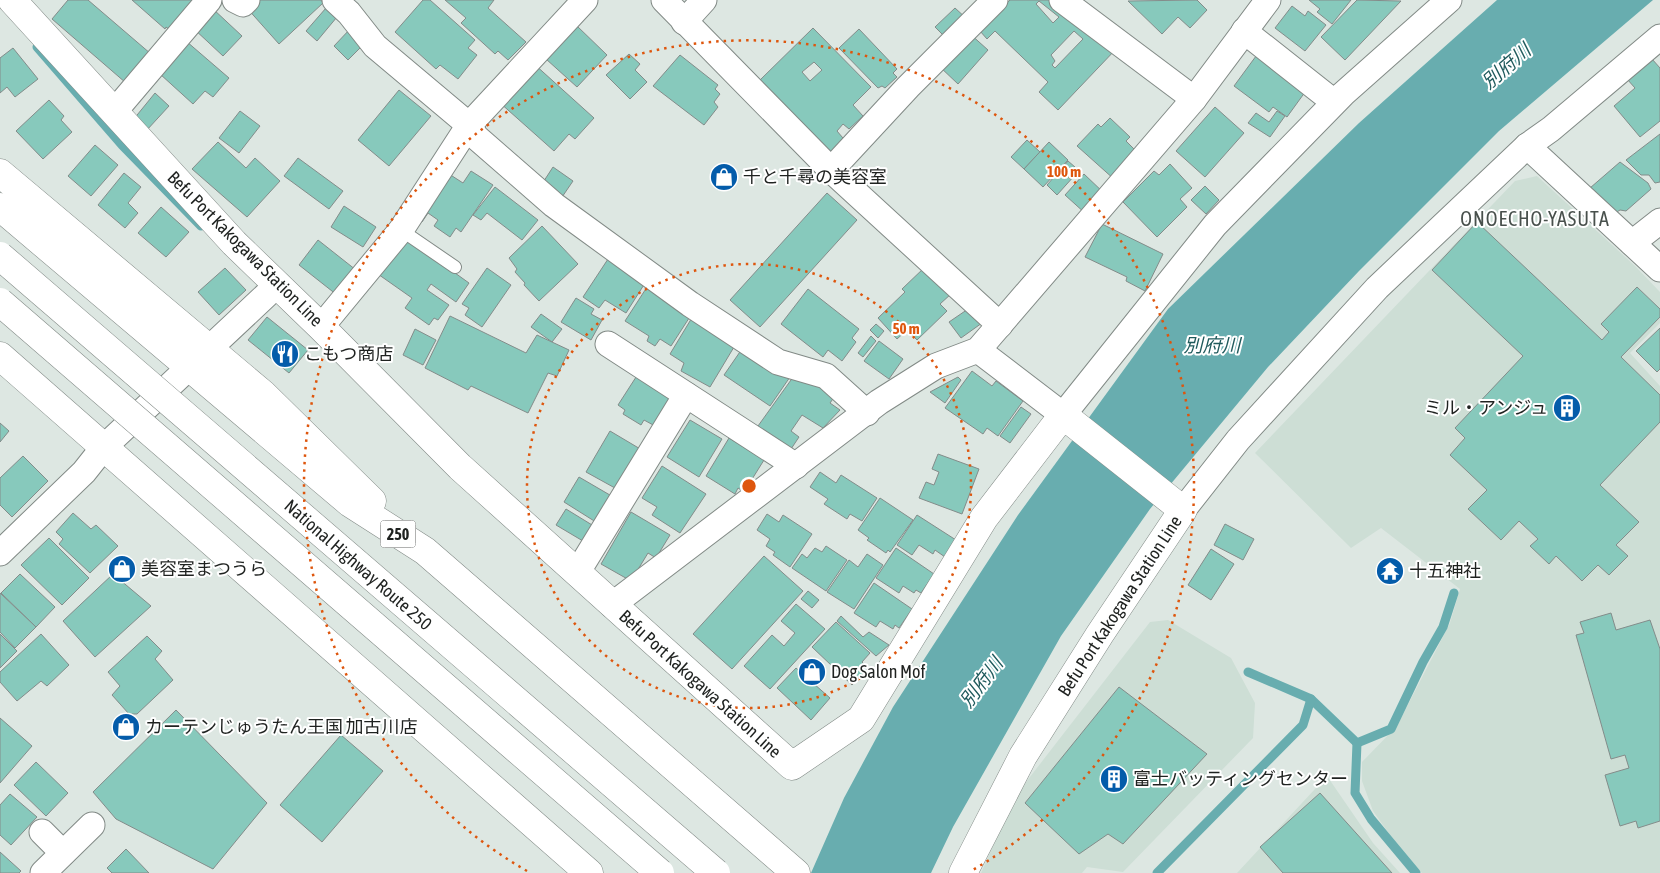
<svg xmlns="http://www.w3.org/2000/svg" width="1660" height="873" viewBox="0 0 1660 873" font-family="'Asap Condensed','Noto Sans JP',sans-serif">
<rect width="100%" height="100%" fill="#dde7e2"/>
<!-- built -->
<g fill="#cdded5">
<path d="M1537 176 1635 266 1660 292V323L1630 353 1660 386V873H1422L1405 856 1373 811 1362 781V762L1397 726 1450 623 1460 589 1381 528 1351 548 1255 453 1515 181Z"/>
<path d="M1168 620 1231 658 1255 703 1253 738 1123 872 1087 867 1082 873H981L1016 795 1150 622Z"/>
<path d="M1327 776 1373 843 1400 873H1237Z"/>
</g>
<!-- water -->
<path fill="#68adaf" d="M1497 0H1653L1499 131 1359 271 1268 367 1150 509 1061 636 953 827 931 873H811L844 798 893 707 1018 515 1168 309 1359 123Z"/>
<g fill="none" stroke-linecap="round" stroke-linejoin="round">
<!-- stream -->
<g stroke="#68adaf" stroke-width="9">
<path d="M37 47 122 145 201 226"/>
<path d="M1248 672 1311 699 1357 743 1391 729 1423 662 1443 627 1454 593"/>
<path d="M1357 743 1355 793 1371 819 1416 873"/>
<path d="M1157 873 1303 725 1311 699"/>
</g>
</g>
<!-- building -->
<g fill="#87c9bc" stroke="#838c8a" fill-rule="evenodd">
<path d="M68 0H88L151 54 126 83 52 19Z"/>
<path d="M132 0H202L172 32 166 27 165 29Z"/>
<path d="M253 0H321L323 3 279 44 246 7Z"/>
<path d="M423 0H430L475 40 468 48 477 55 458 79 440 65 436 69 395 32Z"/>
<path d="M445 0H494L488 8 526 42 508 60 498 51 495 54 461 23 466 18Z"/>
<path d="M1010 0H1059L1117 48 1058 110 1039 92 1048 82 995 31 987 39 980 31ZM1039 1 1059 17 1053 23 1036 4ZM1074 31 1083 39 1055 68 1052 65 1055 61 1051 55Z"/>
<path d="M1197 0 1207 10 1190 28 1178 17 1162 34 1128 1Z"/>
<path d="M1309 0H1351L1332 24 1317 12 1320 9Z"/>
<path d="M1357 0 1401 1 1345 60 1321 37Z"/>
<path d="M1292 6 1305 16 1308 11 1326 25 1305 51 1275 28Z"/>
<path d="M212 8 242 36 223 56 193 28Z"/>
<path d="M326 8 337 17 317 41 306 31Z"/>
<path d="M955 8 967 19 947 39 935 27Z"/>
<path d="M577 26 607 55 577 87 546 59Z"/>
<path d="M351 28 366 42 348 60 334 46Z"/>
<path d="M813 28 871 87 853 105 863 116 849 129 843 124 837 131 848 144 834 158 759 81ZM814 62 822 70 810 81 802 72Z"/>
<path d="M859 29 897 69 893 73 897 77 885 88 882 86 878 88 839 48Z"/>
<path d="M969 33 988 50 958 84 939 66Z"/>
<path d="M186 41 229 78 213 97 205 91 193 104 160 74Z"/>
<path d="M13 48 38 79 15 97 7 87 0 93V58Z"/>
<path d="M1259 52 1308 88 1287 117 1273 107 1269 112 1234 86Z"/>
<path d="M629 54 640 64 635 70 647 82 630 99 606 75Z"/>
<path d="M680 55 718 85 715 89 720 94 714 102 718 107 704 125 653 86Z"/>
<path d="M1652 59 1660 68V121L1640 137 1614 106 1635 88 1627 79Z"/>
<path d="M533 63 594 118 575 139 569 134 554 151 499 102Z"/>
<path d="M399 90 431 116 389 166 358 140Z"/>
<path d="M155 93 169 106 146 131 133 120Z"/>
<path d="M49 100 64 116 61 120 72 132 43 159 16 131Z"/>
<path d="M1215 107 1244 133 1205 177 1176 151Z"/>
<path d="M240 111 260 126 239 153 219 138Z"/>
<path d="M1277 111 1285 116 1270 137 1248 123 1256 113 1269 122Z"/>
<path d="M1110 118 1130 137 1126 141 1139 154 1115 180 1077 146 1098 124 1101 127Z"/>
<path d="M1660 134V182L1655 183 1649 175H1641L1626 160Z"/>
<path d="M1027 140 1040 152 1024 169 1011 157Z"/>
<path d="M218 142 246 168 255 158 280 181 247 217 192 169Z"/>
<path d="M1049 142 1068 160 1043 187 1024 169Z"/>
<path d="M95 145 118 165 91 196 68 176Z"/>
<path d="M298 158 343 191 329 209 284 176Z"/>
<path d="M1068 161 1075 167 1071 171 1075 175 1057 195 1047 185Z"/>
<path d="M1620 162 1648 183 1651 189 1626 211 1620 210 1612 215 1590 188Z"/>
<path d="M1170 164 1192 188 1180 199 1187 207 1157 237 1123 202 1154 171 1159 175Z"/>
<path d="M553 167 573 181 560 200 540 187Z"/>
<path d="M471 171 493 185 461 232 456 228 450 237 434 226 438 220 428 213 422 222 415 218 446 172 463 183Z"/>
<path d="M124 173 141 187 128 203 138 213 125 228 98 205Z"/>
<path d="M1084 174 1105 194 1086 214 1065 195Z"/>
<path d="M1205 186 1219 200 1206 214 1191 200Z"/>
<path d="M495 187 538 220 522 240 487 213 481 220 473 215Z"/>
<path d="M827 193 857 220 760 327 730 300Z"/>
<path d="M344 206 376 227 363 247 331 227Z"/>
<path d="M161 207 189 232 166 257 138 233Z"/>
<path d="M1477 222 1602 340 1609 332 1601 324 1637 287 1660 309V317L1621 357 1660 395V422L1600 485 1639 522 1616 545 1628 556 1609 575 1598 565 1582 581 1556 556 1549 564 1530 546 1538 539 1519 521 1501 540 1468 509 1487 490 1450 455 1465 438 1455 428 1523 356 1432 270Z"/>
<path d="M1102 224 1163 254 1145 291 1126 281 1127 277 1085 257Z"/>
<path d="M542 226 578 264 539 301 524 285 525 283 515 272 517 269 509 258Z"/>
<path d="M402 235 469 283 456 302 431 284 427 290 449 305 438 320 434 318 429 325 405 308 412 298 375 272Z"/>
<path d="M318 240 356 270 337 295 299 265Z"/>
<path d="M610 256 647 280 626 313 605 300 599 308 583 297Z"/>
<path d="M925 267 951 294 940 304 947 311 917 340 907 330 897 339 878 318 905 292 902 289Z"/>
<path d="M225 268 246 290 219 315 198 292Z"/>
<path d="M487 268 511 285 482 327 465 315 469 308 462 304Z"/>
<path d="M649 284 693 312 671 346 660 339 655 346 647 341 649 336 625 321Z"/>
<path d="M808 289 859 329 852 338 856 342 842 361 828 350 823 357 781 324Z"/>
<path d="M576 298 594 309 591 314 602 320 591 340 561 322Z"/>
<path d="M971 307 982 323 961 338 949 322Z"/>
<path d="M541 314 562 329 552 342 531 327Z"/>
<path d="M450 316 526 353 537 335 569 350 557 376 548 373 528 413 471 386 468 390 425 368Z"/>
<path d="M693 316 737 342 710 387 681 371 684 363 670 354Z"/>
<path d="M267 317 308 350 289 373 248 340Z"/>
<path d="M876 324 884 331 878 338 870 330Z"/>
<path d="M1660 328V369L1657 372 1636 351Z"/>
<path d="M415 329 436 340 423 365 403 355Z"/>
<path d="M871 336 876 341 863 357 858 353Z"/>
<path d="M879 341 903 359 889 379 864 361Z"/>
<path d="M744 346 790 377 770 406 724 375Z"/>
<path d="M972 371 992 386 996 381 1023 401 998 436 987 428 983 434 945 408Z"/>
<path d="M796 373 835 396 830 403 840 410 823 428 802 415 791 431 799 437 791 449 758 426Z"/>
<path d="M638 374 681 400 655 426 644 420 641 425 623 414 625 410 618 405Z"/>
<path d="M958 377 961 380 945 403 930 392Z"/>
<path d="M1021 407 1031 414 1010 443 1000 436Z"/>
<path d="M690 420 722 439 699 477 667 457Z"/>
<path d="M0 423 9 431 0 442Z"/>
<path d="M610 431 647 453 624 493 586 472Z"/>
<path d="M729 438 764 460 744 492 738 488 735 494 706 476Z"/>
<path d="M938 454 979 469 962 514 919 498 926 482 934 485 939 472 932 469Z"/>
<path d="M23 456 48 481 12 517 0 505V478Z"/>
<path d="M662 466 706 494 680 533 652 515 657 507 642 498Z"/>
<path d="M820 472 836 483 841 475 877 498 862 521 850 514 847 519 824 504 828 499 810 487Z"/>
<path d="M579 477 615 498 599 524 564 502Z"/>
<path d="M880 498 913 520 890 552 888 550 886 553 867 540 869 538 858 530Z"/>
<path d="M566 509 597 528 588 544 556 525Z"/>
<path d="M631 512 670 535 656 558 648 553 631 581 601 564Z"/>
<path d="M73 513 91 529 96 525 118 546 90 573 59 544 63 539 56 532Z"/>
<path d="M767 514 779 522 783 515 812 534 790 567 773 555 775 552 766 546 770 539 757 530Z"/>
<path d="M917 515 956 540 945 557 935 550 933 554 919 545 912 555 897 545Z"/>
<path d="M1225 524 1254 539 1243 560 1214 545Z"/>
<path d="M49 538 89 578 62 605 21 565Z"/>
<path d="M826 546 847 560 826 591 792 568 802 554 807 558 815 548 822 552Z"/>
<path d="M896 548 934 574 921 593 916 590 914 593 903 586 899 593 876 578Z"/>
<path d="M1211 549 1234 564 1211 600 1188 585Z"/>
<path d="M867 554 883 565 854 609 827 592 849 560 858 567Z"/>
<path d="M764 556 803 591 732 669 693 634Z"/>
<path d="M20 574 55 607 36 627 1 593Z"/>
<path d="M113 574 151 606 95 657 63 621Z"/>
<path d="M874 583 912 609 899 628 895 625 893 629 880 621 876 627 854 613Z"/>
<path d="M808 591 819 600 812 608 801 599Z"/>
<path d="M0 593 36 627 15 648 0 632Z"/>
<path d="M796 604 825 629 770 689 744 666 772 635 784 646 795 633 781 621Z"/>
<path d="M1611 613 1616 630 1650 620 1660 649V821L1638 828 1636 821 1620 826 1605 775 1629 768 1625 755 1611 759 1576 635 1584 633 1580 622Z"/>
<path d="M841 616 863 637 869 632 889 645 876 656 837 621Z"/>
<path d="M836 622 870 653 862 662 868 668 852 685 812 647Z"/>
<path d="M0 634 17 651 0 668Z"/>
<path d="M41 634 69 665 47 686 41 681 17 701 0 682V672Z"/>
<path d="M147 636 162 651 155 659 173 680 137 714H129L112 695 120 686 108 672Z"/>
<path d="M796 668 830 698 811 720 777 688Z"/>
<path d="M1119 687 1207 754 1123 844 1108 834 1079 854 1025 803Z"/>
<path d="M176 710 267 803 213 869 116 819 93 792Z"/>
<path d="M0 718 32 746 0 783Z"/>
<path d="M341 735 383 771 322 842 280 805Z"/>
<path d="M36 762 68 793 46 816 14 785Z"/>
<path d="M1320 793 1392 873H1283L1260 847Z"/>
<path d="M10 794 37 817 11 845 0 835V805Z"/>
<path d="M126 849 149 873H112L107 868Z"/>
<path d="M0 852 21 871 19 873H0Z"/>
</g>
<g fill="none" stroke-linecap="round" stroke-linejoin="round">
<defs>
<path id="service" d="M401 230 455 267"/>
<g id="minor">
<path d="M235 0 243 4 247 0"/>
<path d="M335 0 349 13 375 46 469 125 476 137 554 205 690 304 778 362 826 376 867 413"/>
<path d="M664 0 831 170 1000 325"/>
<path d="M1062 0 1194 99"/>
<path d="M684 22 704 0"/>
<path d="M1244 31 1334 102"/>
<path d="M114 112 209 0"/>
<path d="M1527 146 1660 269"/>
<path d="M831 170 908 87 995 0"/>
<path d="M1632 243 1660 221"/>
<path d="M321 327 401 230 469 125 585 0"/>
<path d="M608 344 796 466"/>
<path d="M978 350 1063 415 1215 225 1343 94 1449 0"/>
<path d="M1183 510 1238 440 1377 288 1527 146 1551 129 1660 37"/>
<path d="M0 553 84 472 103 448 277 285"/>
<path d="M577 573 686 395"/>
<path d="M612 605 879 402 936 366 978 350 1194 99 1268 0"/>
<path d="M42 832 63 853"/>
<path d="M43 873 92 825"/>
</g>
<path id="secondary" d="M12 0 234 243 321 327 460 467 792 766 861 719 984 518 1063 415 1183 510 1100 634 1023 756 963 873"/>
<g id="trunk">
<path d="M0 173 263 394 372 501"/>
<path d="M0 207 350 503 425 551 796 873"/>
<path d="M0 356 589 873"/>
</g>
</defs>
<!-- service casing -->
<use href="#service" stroke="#828a86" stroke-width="14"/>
<!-- minor casing -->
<use href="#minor" stroke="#828a86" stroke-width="27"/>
<!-- secondary casing -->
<use href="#secondary" stroke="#828a86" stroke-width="29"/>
<!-- trunk casing -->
<use href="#trunk" stroke="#828a86" stroke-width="29"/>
<!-- service -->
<use href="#service" stroke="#fff" stroke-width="12"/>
<!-- minor -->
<use href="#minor" stroke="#fff" stroke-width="25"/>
<!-- secondary -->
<use href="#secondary" stroke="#fff" stroke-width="28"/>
<!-- trunk -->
<use href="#trunk" stroke="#fff" stroke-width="28"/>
<defs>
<g id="trunk-bridge">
<path d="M0 256 716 873"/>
<path d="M0 302 660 873"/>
</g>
</defs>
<!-- trunk-bridge casing -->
<use href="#trunk-bridge" stroke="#828a86" stroke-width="29" stroke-linecap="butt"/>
<!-- trunk-bridge -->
<use href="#trunk-bridge" stroke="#fff" stroke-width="28"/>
</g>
<!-- distance rings -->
<g fill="none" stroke="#de560d" stroke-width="2.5" stroke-dasharray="2.5 5">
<circle cx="749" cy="486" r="222"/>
<path d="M527 871A445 445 0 1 1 971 871"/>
</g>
<!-- icons -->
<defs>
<symbol id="shop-disc" viewBox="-11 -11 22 22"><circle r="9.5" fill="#045caa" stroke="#fff"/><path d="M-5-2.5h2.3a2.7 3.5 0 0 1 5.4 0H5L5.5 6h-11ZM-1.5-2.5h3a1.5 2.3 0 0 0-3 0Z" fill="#fff"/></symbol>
<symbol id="restaurant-disc" viewBox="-11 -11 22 22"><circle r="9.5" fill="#045caa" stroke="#fff"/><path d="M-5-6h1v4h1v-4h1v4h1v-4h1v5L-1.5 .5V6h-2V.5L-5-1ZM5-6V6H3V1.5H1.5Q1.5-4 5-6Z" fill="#fff"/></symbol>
<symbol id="building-disc" viewBox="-11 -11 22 22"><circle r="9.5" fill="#045caa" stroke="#fff"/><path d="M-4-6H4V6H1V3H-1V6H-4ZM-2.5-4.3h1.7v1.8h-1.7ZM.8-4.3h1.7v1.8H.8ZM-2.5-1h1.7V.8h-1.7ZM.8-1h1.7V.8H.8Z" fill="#fff"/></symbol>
<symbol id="temple-disc" viewBox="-11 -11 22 22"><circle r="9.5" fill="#045caa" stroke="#fff"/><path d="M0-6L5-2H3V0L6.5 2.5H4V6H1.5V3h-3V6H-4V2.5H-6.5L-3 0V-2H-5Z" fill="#fff"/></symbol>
</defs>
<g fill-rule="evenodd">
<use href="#shop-disc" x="708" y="161" width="32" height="32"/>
<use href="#restaurant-disc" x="269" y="338" width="32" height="32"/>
<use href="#building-disc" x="1551" y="392" width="32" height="32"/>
<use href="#shop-disc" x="106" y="553" width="32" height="32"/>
<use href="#temple-disc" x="1374" y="555" width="32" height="32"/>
<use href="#shop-disc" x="796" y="656" width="32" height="32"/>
<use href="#shop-disc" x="110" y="711" width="32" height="32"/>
<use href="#building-disc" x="1098" y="763" width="32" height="32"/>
</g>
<g text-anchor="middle" stroke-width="4" stroke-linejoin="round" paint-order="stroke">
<!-- shield labels -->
<rect fill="#fff" stroke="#626463" stroke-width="1" x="380.5" y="520.5" width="35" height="27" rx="4"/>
<g font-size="16" font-weight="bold" fill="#1f2220">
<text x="398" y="540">250</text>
</g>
<!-- poi labels -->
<g font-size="18" fill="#1f2220" stroke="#fff" text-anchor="start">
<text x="743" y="183">千と千尋の美容室</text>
<text x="304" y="360">こもつ商店</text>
<text x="1548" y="414" text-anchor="end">ミル・アンジュ</text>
<text x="141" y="575">美容室まつうら</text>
<text x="1409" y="577">十五神社</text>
<text x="831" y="678">Dog Salon Mof</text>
<text x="145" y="733">カーテンじゅうたん王国 加古川店</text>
<text x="1133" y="785">富士バッティングセンター</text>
</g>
<!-- street labels -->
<g font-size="18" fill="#1f2220" stroke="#fff">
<text transform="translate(245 249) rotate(45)" y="6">Befu Port Kakogawa Station Line</text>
<text transform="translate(358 565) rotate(41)" y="6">National Highway Route 250</text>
<text transform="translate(1120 606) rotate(-57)" y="6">Befu Port Kakogawa Station Line</text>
<text transform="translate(700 684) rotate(42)" y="6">Befu Port Kakogawa Station Line</text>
</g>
<!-- water labels -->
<g font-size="19" font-style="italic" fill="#1f5a5c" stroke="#fff">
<text transform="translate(1506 66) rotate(-41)" y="7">別府川</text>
<text x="1212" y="352">別府川</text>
<text transform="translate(981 682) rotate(-53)" y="7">別府川</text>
</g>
<!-- quarter labels -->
<g font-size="20" letter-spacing="1" fill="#48504c" stroke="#fff">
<text x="1535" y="226">ONOECHO-YASUTA</text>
</g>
</g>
<circle cx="749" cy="486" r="8" fill="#de560d" stroke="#fff" stroke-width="2.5"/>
<g font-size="15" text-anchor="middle" font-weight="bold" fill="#de560d" stroke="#fff" stroke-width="4" stroke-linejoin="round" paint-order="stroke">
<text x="1064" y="177">100 m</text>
<text x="906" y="334">50 m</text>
</g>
</svg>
